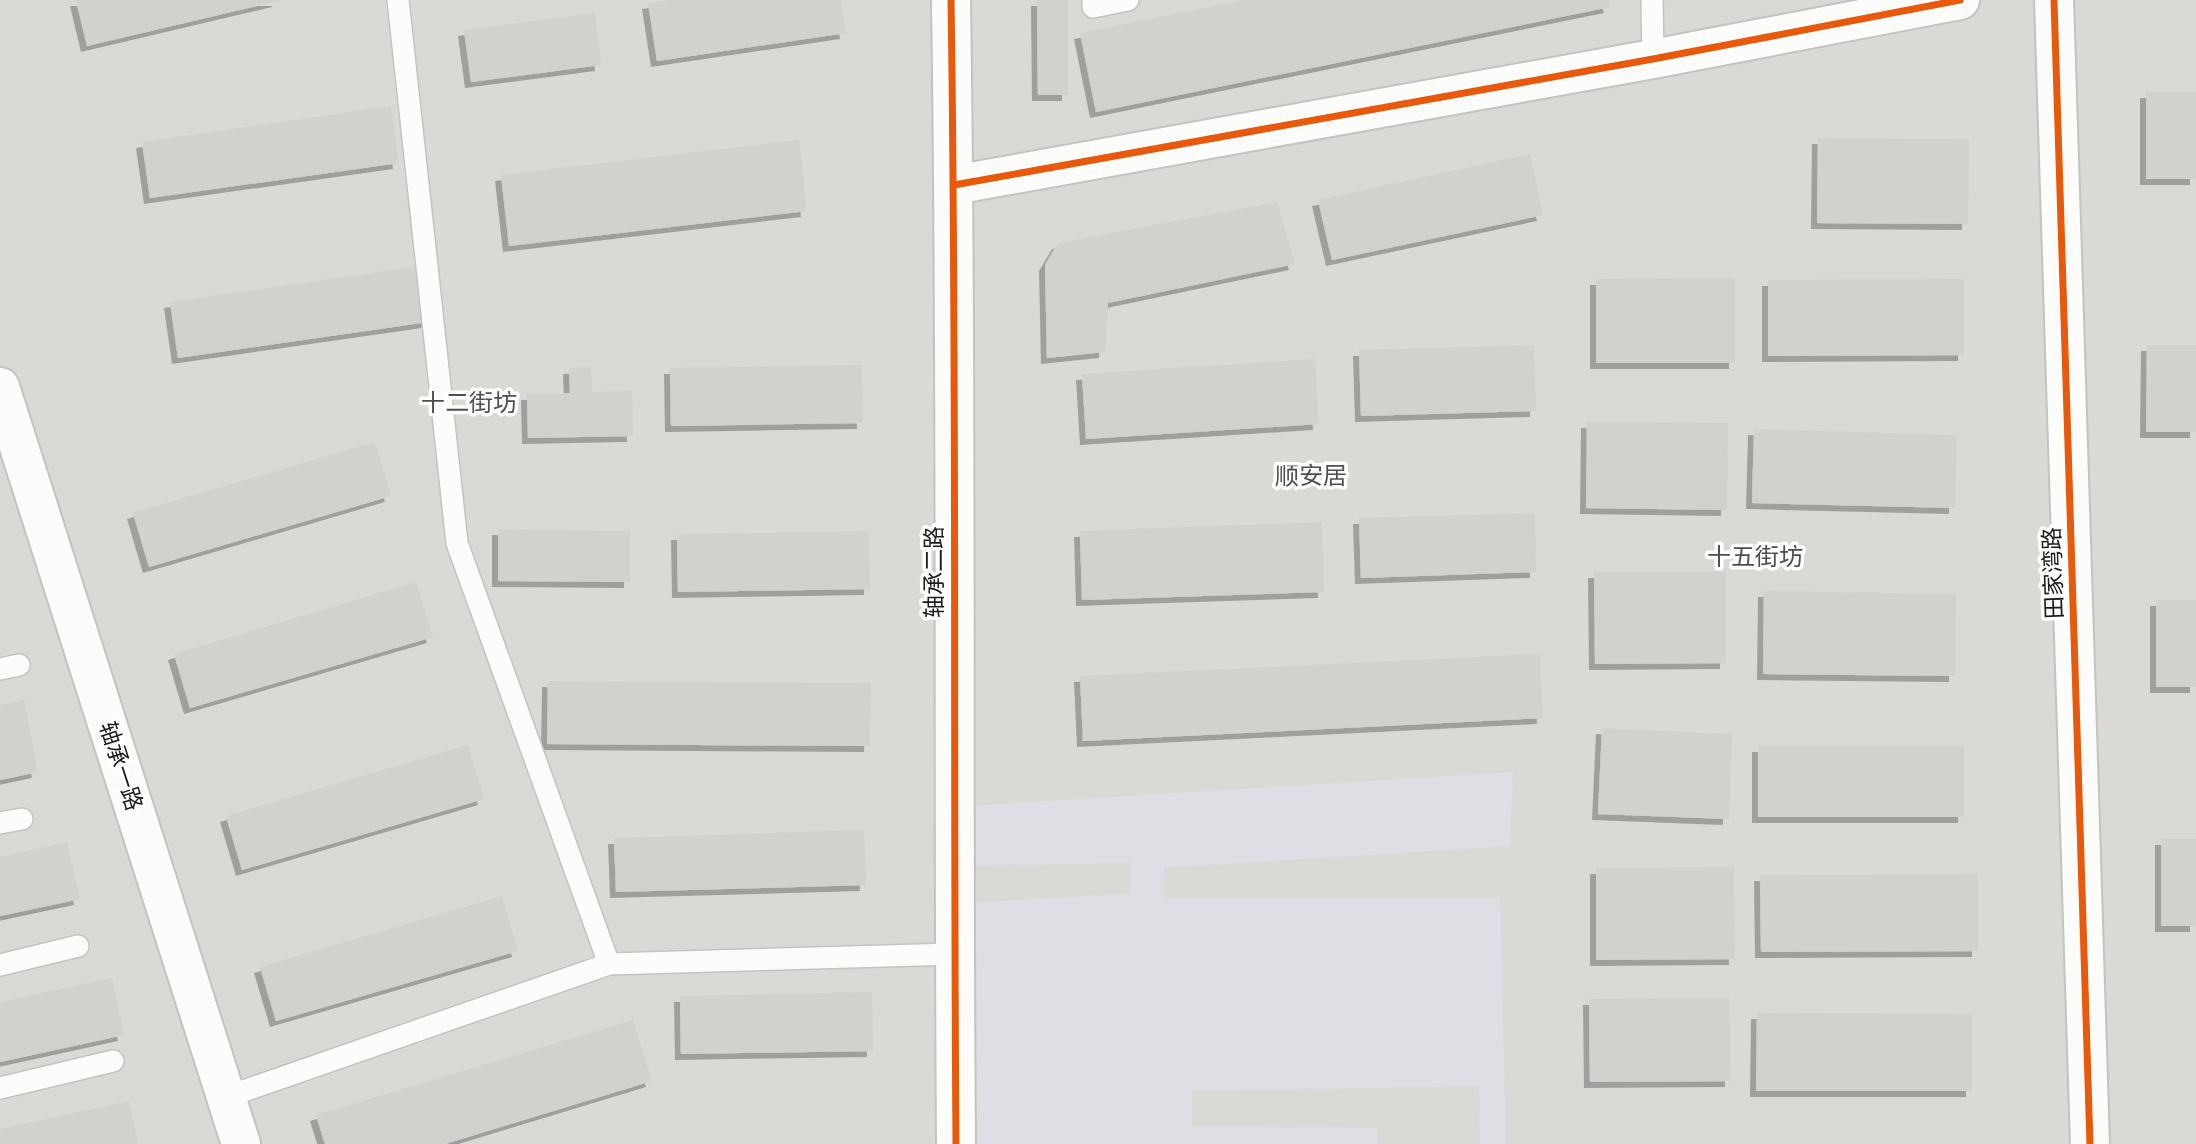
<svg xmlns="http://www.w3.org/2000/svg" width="2196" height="1144" viewBox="0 0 2196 1144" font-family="Roboto,'Noto Sans SC',sans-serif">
<defs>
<filter id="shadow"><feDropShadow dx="-6" dy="6" stdDeviation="0" flood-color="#0004"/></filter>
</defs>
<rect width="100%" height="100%" fill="#ebeae4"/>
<!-- residential -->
<rect fill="#dad9d6" x="0" y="0" width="2196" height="1144"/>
<!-- plaza -->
<path fill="#e0dee4" d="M1513 772 1510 846 1164 868V898H1500L1506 1144H1480L1479 1086 1192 1091V1126L1377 1128V1144H956L954 904 1131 893V863L954 866 953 807Z"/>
<!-- building -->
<g fill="#d3d1cd" filter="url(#shadow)">
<path d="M76 0H278V1L87 46Z"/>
<path d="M672 0H841L846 33 657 61 648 3Z"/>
<path d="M1037 0H1068V95H1038Z"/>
<path d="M1244 0H1608L1610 7 1096 112 1080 33Z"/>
<path d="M595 13 601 65 471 82 464 30Z"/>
<rect x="2146" y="92" width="50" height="87"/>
<path d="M391 106 399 163 150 198 142 142Z"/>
<path d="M1818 138 1969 139 1968 224 1817 223Z"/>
<path d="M799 140 807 211 509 246 501 175Z"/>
<path d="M1530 154 1543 215 1332 260 1318 200Z"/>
<path d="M1277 202 1295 264 1108 303 1105 352 1047 358 1045 265 1058 243Z"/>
<path d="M420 266 428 322 178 358 170 302Z"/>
<path d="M1735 278V363H1596V279Z"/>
<path d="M1964 279V355L1768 356V280Z"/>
<path d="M1534 345 1536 411 1361 416 1359 350Z"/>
<path d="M2147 345H2196V432H2146Z"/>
<path d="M1315 359 1319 424 1086 439 1082 374Z"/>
<path d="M862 365 863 423 671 426 670 368Z"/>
<path d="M591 367 592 392 632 391 633 436 528 438 527 394 570 393 569 368Z"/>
<path d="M1587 422 1728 423 1727 510 1586 508Z"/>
<path d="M1754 429 1957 435 1955 508 1752 503Z"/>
<path d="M375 442 391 496 149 567 133 513Z"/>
<path d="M1535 513 1536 572 1361 578 1359 518Z"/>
<path d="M1322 522 1324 592 1082 600 1080 531Z"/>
<path d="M498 529 630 531V582L498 581Z"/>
<path d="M869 531 870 589 678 592 677 534Z"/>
<path d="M1594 572H1726V663L1595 664Z"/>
<path d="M416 582 433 637 190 708 174 654Z"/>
<path d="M1764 591 1956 594 1955 676 1763 674Z"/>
<rect x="2156" y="600" width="40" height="87"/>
<path d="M1540 654 1543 718 1083 741 1080 676Z"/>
<path d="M548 681 871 683 870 746 547 744Z"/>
<path d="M24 700 38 772 0 780V705Z"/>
<path d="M1602 728 1732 734 1729 819 1598 814Z"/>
<path d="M468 745 484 799 242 870 226 816Z"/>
<rect x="1758" y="746" width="206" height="71"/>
<path d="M864 830 866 885 616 892 614 838Z"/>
<rect x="2161" y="839" width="35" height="87"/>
<path d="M67 842 80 899 0 916V857Z"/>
<path d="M1734 867 1735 959 1596 960V868Z"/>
<path d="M1978 874V951L1761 952 1760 875Z"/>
<path d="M502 896 518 951 276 1021 260 967Z"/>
<path d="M112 978 124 1035 0 1062V1002Z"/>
<path d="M872 992 873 1051 681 1054 680 996Z"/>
<path d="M1729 998 1731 1081 1590 1082 1589 999Z"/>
<path d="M1757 1013 1972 1014V1091H1756Z"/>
<path d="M633 1020 652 1081 445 1144H325L316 1115Z"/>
<path d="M129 1101 138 1144H0V1129Z"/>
</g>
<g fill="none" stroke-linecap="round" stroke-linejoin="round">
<defs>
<g id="service">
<path d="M398 0 457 543 609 964 954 954"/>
<path d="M1093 0V7L1128 0"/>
<path d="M1652 0 1653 59"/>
<path d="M0 669 19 665"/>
<path d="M0 823 22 819"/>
<path d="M0 965 78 946"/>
<path d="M0 1088 113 1061"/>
<path d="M226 1097 609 964"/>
</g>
<g id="minor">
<path d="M951 0C957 381 953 763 956 1144"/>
<path d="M2054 0 2090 1144"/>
<path d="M954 185 1653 59 1960 0"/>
</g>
<path id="tertiary" d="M0 387 241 1144"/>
</defs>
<!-- service casing -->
<use href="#service" stroke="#c3c3c0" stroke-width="24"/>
<!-- minor casing -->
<use href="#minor" stroke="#c3c3c0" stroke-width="42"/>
<!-- tertiary casing -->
<use href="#tertiary" stroke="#c3c3c0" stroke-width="42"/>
<!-- service -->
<use href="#service" stroke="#fcfcfb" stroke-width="21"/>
<!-- minor -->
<use href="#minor" stroke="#fcfcfb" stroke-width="38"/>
<!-- tertiary -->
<use href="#tertiary" stroke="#fcfcfb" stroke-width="38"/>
<defs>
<g id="cycleway">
<path d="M951 0C957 381 953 763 956 1144"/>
<path d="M2054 0 2090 1144"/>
<path d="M954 185 1653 59 1960 0"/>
</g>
</defs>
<!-- cycleway casing -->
<use href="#cycleway" stroke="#fff" stroke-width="11"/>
<!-- cycleway -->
<use href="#cycleway" stroke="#e8590c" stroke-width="7"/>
</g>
<g text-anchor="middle" stroke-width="7" stroke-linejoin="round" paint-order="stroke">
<!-- street labels -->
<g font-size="23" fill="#1c1c1c" stroke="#fff">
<text transform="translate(934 572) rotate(-90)" y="8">轴承二路</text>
<text transform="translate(2053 573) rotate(-92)" y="8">田家湾路</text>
<text transform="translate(121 766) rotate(72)" y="8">轴承一路</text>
</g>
<!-- neighbourhood labels -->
<g font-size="24" fill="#4f4f4f" stroke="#fff">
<text x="469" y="411">十二街坊</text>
<text x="1311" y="484">顺安居</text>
<text x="1755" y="565">十五街坊</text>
</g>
</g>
</svg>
